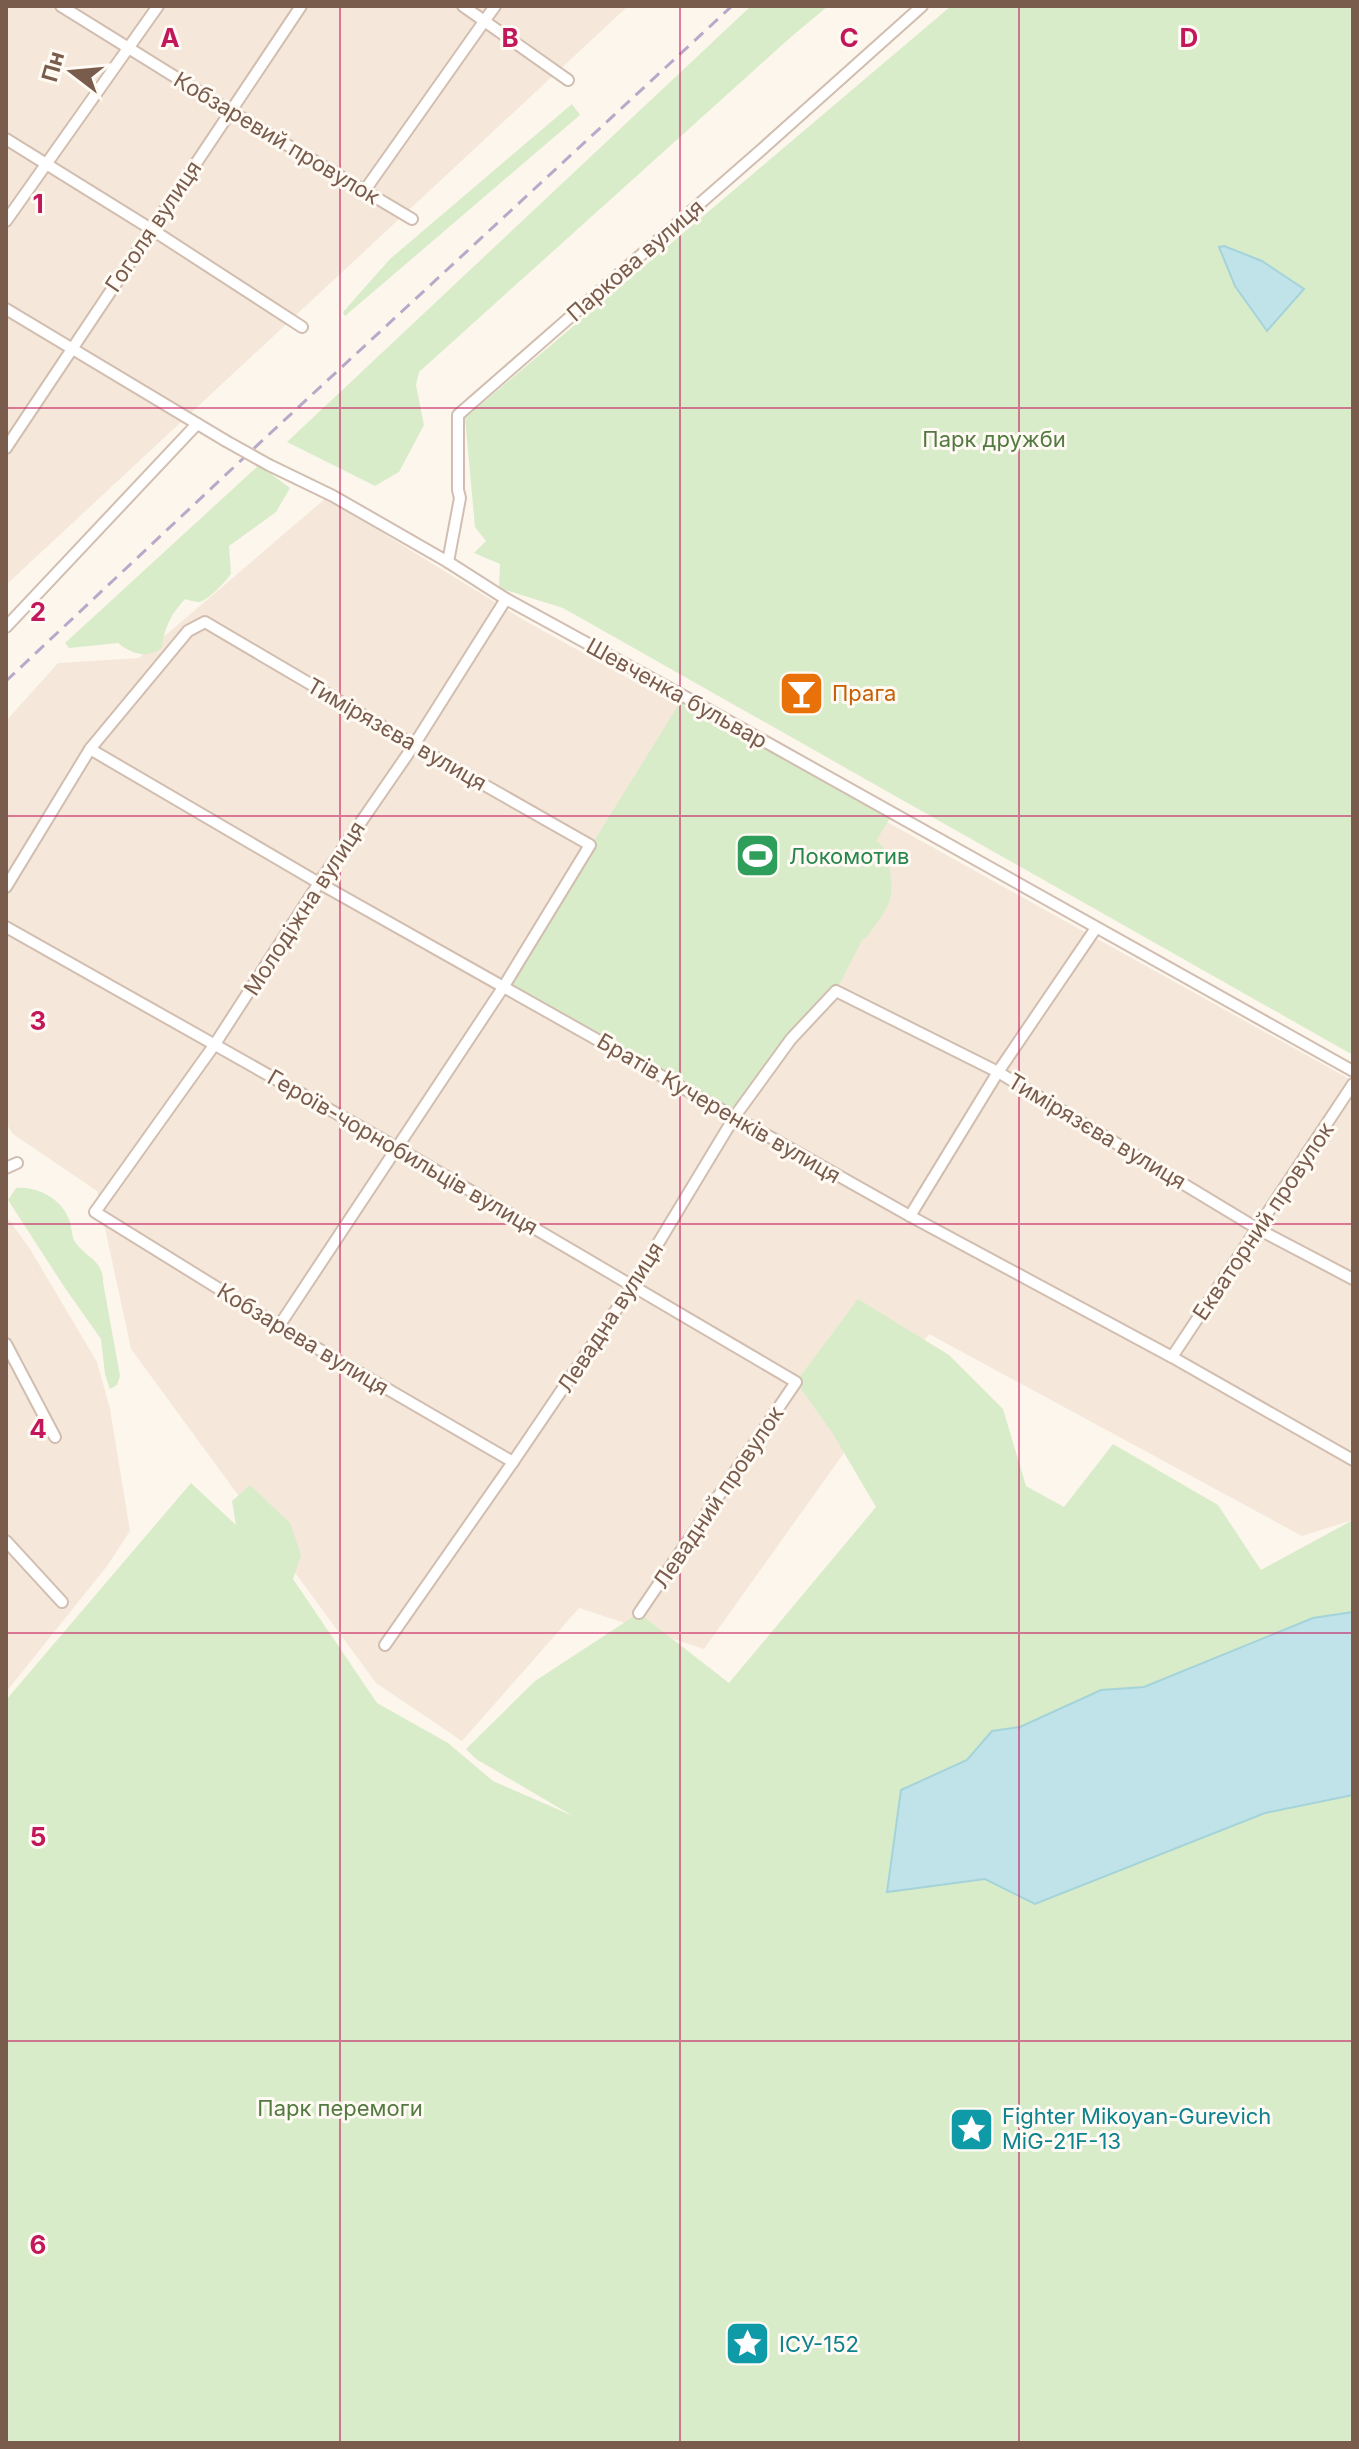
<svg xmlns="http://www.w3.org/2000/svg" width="1359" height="2449" viewBox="0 0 1359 2449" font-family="Inter,sans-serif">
<rect width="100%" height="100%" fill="#fdf6ec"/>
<!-- residential -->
<g fill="#f5e8da">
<path d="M6 6H628L6 585Z"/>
<path d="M326 498 522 619 1353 1081V1520L1302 1536 929 1334 704 1649 579 1608 462 1741 376 1683 131 1349 97 1191 13 1134 6 1123V721L58 663 139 658Z"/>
<path d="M6 1216 30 1249 97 1362 110 1409 130 1531 107 1566 6 1692Z"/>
</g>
<!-- green -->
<g fill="#d8ecc9">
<path d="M751 6H828L791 37 419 372 416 385 424 425 399 472 375 486 287 442Z"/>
<path d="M951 6H1353V1055L563 608 499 588 500 564 474 553 486 541 475 527 465 418Z"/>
<path d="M572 104 580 115 345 316 343 312 390 259Z"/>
<path d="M259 465 290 488 276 512 229 546 231 574C225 582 209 600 199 602 196 602 188 600 185 599 171 614 164 628 162 648 146 659 132 654 118 643L69 648 65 643Z"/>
<path d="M684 696 893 813 876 841C884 845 886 853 888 862 897 900 888 907 867 937L862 940 836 991 735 1116 504 986Z"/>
<path d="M16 1188C36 1186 60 1198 68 1217 72 1224 71 1235 75 1242 85 1257 104 1261 103 1282L120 1376 117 1385 110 1389 105 1374 101 1339 65 1288 8 1200Z"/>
<path d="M858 1299 949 1355 1003 1409 1026 1486 1064 1507 1113 1444 1218 1505 1261 1570 1353 1520V2443H6V1700L191 1483 236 1525 232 1501 250 1485 290 1523 301 1555 293 1579 377 1703 448 1743 493 1781 573 1816 476 1759 466 1749 535 1681 639 1613 729 1683 876 1507 833 1434 796 1382Z"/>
</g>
<!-- water -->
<g fill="#bfe3e8" stroke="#a5d3da" stroke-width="2">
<path d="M1224 246 1262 261 1304 289 1267 331 1235 286 1219 247Z"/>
<path d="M1353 1612V1795L1265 1813 1035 1904 985 1879 887 1892 901 1790 967 1760 992 1731 1020 1727 1101 1690 1144 1687 1313 1618Z"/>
</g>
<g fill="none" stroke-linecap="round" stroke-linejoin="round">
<defs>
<g id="street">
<path d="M61 6 230 111 412 219"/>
<path d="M463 6 568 80"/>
<path d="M6 139 151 229 302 327"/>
<path d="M365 190 495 6"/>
<path d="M6 221 158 6"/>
<path d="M6 309 226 441"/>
<path d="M6 448 301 6"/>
<path d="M269 465 333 496 448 562 506 599 698 704 1353 1071"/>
<path d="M448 562 460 498 458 490V415L760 151 922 6"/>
<path d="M506 599 414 745 319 883 215 1044 95 1212 279 1326 513 1462"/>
<path d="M6 627 197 424"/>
<path d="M90 749 319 883 910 1216 1172 1357 1353 1460"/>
<path d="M6 887 90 749 188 631 205 622 414 745 590 845 504 986 279 1326"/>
<path d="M6 927 396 1147 796 1382 639 1613"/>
<path d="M6 1168 17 1163"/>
<path d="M910 1216 998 1072 1096 928"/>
<path d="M6 1344 55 1437"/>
<path d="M1172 1357 1353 1084"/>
<path d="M6 1541 62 1602"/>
<path d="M385 1645 513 1462 633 1285 735 1116 791 1039 836 991 998 1072 1258 1229 1353 1279"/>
</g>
</defs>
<!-- street casing -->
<use href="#street" stroke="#d1beb0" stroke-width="14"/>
<!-- street -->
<use href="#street" stroke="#fff" stroke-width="10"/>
<!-- rail -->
<path stroke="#b9a8c9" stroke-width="3" stroke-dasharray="12 8" stroke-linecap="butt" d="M6 681 250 452 732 6"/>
<defs>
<path id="street-bridge" d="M226 441 269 465"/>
</defs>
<!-- street-bridge casing -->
<use href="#street-bridge" stroke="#d1beb0" stroke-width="14" stroke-linecap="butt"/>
<!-- street-bridge -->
<use href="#street-bridge" stroke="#fff" stroke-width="10"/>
</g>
<!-- grid -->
<path fill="none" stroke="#c2185b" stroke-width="2" stroke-opacity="0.55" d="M340 6V2443M680 6V2443M1019 6V2443M6 408H1353M6 816H1353M6 1224H1353M6 1633H1353M6 2041H1353"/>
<!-- icons -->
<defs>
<symbol id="bar-square" viewBox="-11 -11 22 22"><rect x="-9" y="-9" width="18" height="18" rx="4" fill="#e8710a" stroke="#fffaf3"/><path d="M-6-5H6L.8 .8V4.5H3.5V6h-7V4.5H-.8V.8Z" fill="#fff"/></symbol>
<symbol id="stadium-square" viewBox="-11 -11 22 22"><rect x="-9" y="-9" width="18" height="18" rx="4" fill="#2e9e5b" stroke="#fffaf3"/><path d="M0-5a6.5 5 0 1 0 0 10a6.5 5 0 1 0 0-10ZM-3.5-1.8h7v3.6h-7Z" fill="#fff"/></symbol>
<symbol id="sight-square" viewBox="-11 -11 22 22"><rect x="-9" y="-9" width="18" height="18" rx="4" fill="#0f9aa8" stroke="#fffaf3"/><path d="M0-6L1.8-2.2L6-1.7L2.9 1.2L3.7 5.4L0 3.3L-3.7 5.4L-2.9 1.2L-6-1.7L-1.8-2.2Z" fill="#fff"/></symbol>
</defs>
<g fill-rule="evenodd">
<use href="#bar-square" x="776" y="668" width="51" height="51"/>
<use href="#stadium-square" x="732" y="830" width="51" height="51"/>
<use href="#sight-square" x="946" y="2104" width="51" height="51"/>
<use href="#sight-square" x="722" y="2318" width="51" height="51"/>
</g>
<g text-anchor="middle" stroke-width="6" stroke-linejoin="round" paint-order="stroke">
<!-- street labels -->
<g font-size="22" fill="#7a5c4d" stroke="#fffaf3">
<text transform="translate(277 138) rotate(31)" y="8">Кобзаревий провулок</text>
<text transform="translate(153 226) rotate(-56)" y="8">Гоголя вулиця</text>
<text transform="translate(635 260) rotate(-41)" y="8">Паркова вулиця</text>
<text transform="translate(677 693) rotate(29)" y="8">Шевченка бульвар</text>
<text transform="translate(397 734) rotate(30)" y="8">Тимірязєва вулиця</text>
<text transform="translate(304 908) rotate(-57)" y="8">Молодіжна вулиця</text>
<text transform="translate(719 1108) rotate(30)" y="8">Братів Кучеренків вулиця</text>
<text transform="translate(1097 1131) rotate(31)" y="8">Тимірязєва вулиця</text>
<text transform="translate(403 1152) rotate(30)" y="8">Героїв-чорнобильців вулиця</text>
<text transform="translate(1263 1221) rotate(-56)" y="8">Екваторний провулок</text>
<text transform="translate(610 1317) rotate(-57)" y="8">Левадна вулиця</text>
<text transform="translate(303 1339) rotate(31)" y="8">Кобзарева вулиця</text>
<text transform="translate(718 1497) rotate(-56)" y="8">Левадний провулок</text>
</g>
<!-- park labels -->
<g font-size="22" fill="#537a41" stroke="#fffaf3">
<text x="994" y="447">Парк дружби</text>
<text x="340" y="2116">Парк перемоги</text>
</g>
<!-- food labels -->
<g font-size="22" fill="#c56008" stroke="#fffaf3" text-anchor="start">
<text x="832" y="701">Прага</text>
</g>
<!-- leisure labels -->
<g font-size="22" fill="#27864d" stroke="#fffaf3" text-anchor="start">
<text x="789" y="864">Локомотив</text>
</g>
<!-- culture labels -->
<g font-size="22" fill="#0d838f" stroke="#fffaf3" text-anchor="start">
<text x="1002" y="2124">Fighter Mikoyan-Gurevich<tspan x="1002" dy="25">MiG-21F-13</tspan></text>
<text x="779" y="2352">ІСУ-152</text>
</g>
</g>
<g font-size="26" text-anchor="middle" font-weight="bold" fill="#c2185b" stroke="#fffaf3" stroke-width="6" stroke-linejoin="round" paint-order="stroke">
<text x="170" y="47">A</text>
<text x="510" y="47">B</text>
<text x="849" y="47">C</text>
<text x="1189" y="47">D</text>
<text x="38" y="213">1</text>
<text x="38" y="621">2</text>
<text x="38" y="1030">3</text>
<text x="38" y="1438">4</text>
<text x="38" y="1846">5</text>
<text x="38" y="2254">6</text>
</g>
<!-- border -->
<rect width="1359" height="2449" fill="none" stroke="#7a5c4d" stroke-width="16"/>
<!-- north arrow -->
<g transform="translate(72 72) rotate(286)" stroke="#fffaf3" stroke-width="6" paint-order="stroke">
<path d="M0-6L14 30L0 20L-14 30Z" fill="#7a5c4d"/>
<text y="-12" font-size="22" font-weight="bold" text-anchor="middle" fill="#7a5c4d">Пн</text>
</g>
</svg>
